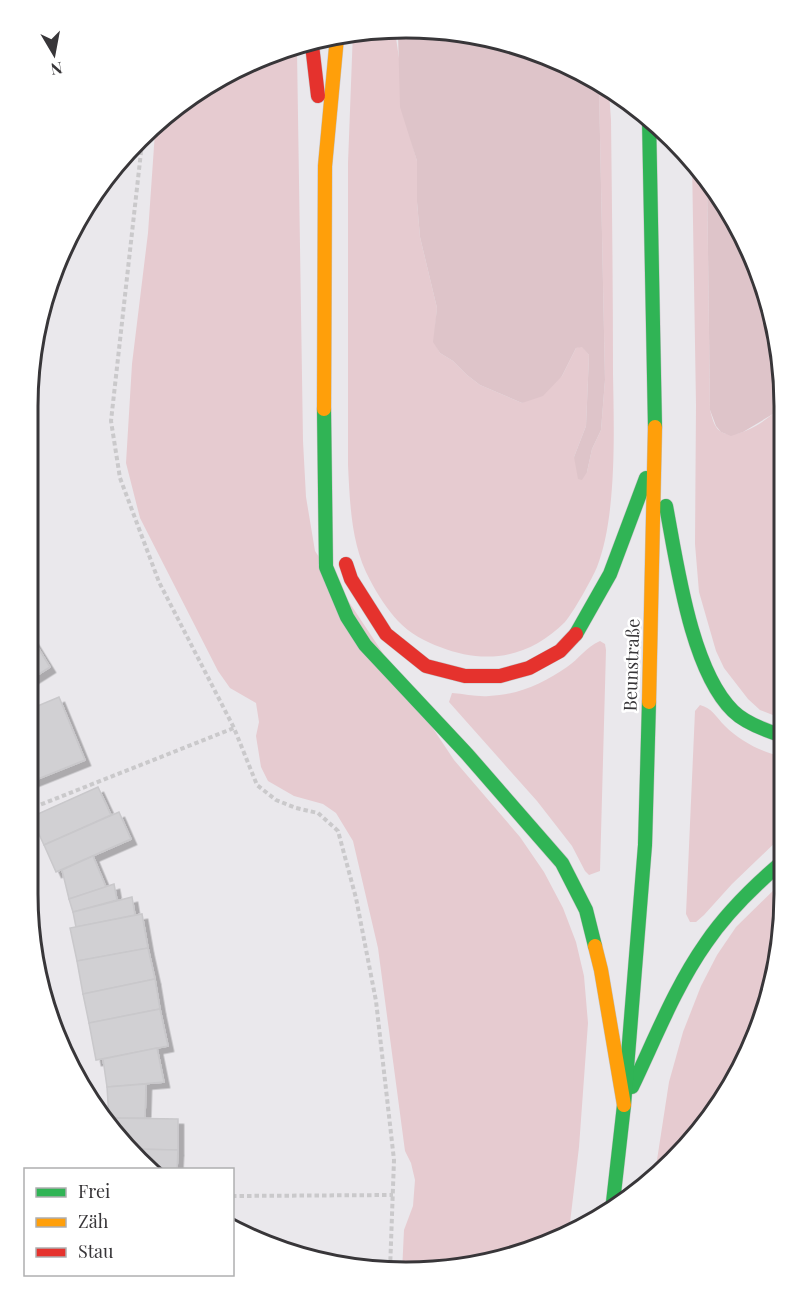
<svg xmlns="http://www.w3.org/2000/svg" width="812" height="1300" viewBox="0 0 812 1300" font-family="'Playfair Display',serif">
<defs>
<filter id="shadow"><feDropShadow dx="5.5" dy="5.5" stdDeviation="0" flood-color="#0004"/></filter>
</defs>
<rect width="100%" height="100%" fill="#eae8ec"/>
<!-- green -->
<g fill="#e6cbd0">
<path d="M357 30 398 33 396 38 411 140 417 161V202L420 237 437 308 434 342 440 353 453 361 467 375 480 385 522 403 562 376 576 348 582 346 589 355 586 426 574 457 587 472 592 449 601 430 605 380 599 87 609 92 611 120C612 205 613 289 613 374 614 430 617 516 597 567 592 579 573 613 565 622 529 658 486 665 440 647 426 642 409 633 398 621 388 610 377 594 370 580 351 545 350 504 348 465V163L353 31Z"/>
<path d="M297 51 303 441 306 497 315 551 454 760 520 837 544 872 563 908 576 942 584 976 588 1023 579 1147 569 1231 504 1260 406 1273 402 1272 404 1230 413 1206 415 1180 411 1163 405 1151 378 948 353 841 336 813 323 804 294 796 268 781 261 767 256 736 259 722 256 703 230 688 218 671 140 518 126 463 132 364 148 233 155 132 217 78Z"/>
<path d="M692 160 707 175 710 410C712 417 714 427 720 431 736 444 774 416 784 403L783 719 760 710 748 699 724 668 716 651 699 592 695 544 696 405Z"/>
<path d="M600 641 605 644 606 650 600 871 589 875 585 871 572 846 537 801 449 702 452 693C465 694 477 697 489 696 518 695 544 683 567 667 579 659 586 647 600 641Z"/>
<path d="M700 705C712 708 716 717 725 726 740 741 761 752 783 757L782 836 732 884 704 915 696 922H690L686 914 695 711Z"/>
<path d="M782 882V943L756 1039 706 1125 655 1173 669 1082 683 1032 701 986 717 955 736 927Z"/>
</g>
<!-- forest -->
<g fill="#dec4c9">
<path d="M398 33 504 40 599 87 605 380 601 430 592 449 587 472 582 480 578 479 574 457 586 426 589 355 582 347 576 348 562 376 543 396 522 403 480 385 467 375 453 361 440 353 433 342 437 308 420 237 417 202V161L400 107Z"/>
<path d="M707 175 746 238 784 381V403L778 411 743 432 731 436 721 432 716 426 710 410Z"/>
</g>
<!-- building -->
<g fill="#d1d0d3" stroke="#c9c8cb" stroke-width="1.5" filter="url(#shadow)">
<path d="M29 633 50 667 28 681Z"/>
<path d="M59 697 85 760 28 783V710Z"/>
<path d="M98 787 111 815 44 845 31 817Z"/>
<path d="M119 812 131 839 56 872 44 845Z"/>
<path d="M93 856 106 887 69 899 62 870Z"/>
<path d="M114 884 117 900 73 912 69 899Z"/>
<path d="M132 897 135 915 76 927 73 912Z"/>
<path d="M142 914 148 948 77 961 70 928Z"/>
<path d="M148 948 155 979 83 994 77 961Z"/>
<path d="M155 979 160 1009 89 1023 83 994Z"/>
<path d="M160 1009 168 1046 96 1060 89 1023Z"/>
<path d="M157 1048 164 1082 107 1087 103 1059Z"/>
<path d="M146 1084 145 1118H109L107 1087Z"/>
<path d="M109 1118 178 1119V1150L132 1149 109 1124Z"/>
<path d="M132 1149 178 1150 177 1170H152Z"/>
</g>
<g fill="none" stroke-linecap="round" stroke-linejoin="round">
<defs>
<g id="fast">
<path d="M649 118 655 427"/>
<path d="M324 409 326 567 347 617 365 645 467 754 562 863 586 910 595 946"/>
<path d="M666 506C677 564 691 670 733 711 745 723 767 731 783 736"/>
<path d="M576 634 610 574 646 478"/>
<path d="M632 1087C655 1039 675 987 706 943 727 912 754 886 782 862"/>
<path d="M612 1211 624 1105 645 845 649 702"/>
</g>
<g id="slow">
<path d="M324 409 325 166 337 37"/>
<path d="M649 702 655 427"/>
<path d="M595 946 601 970 624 1105"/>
</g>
<g id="jam">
<path d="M312 45 318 96"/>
<path d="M346 564 351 579 386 634 426 666 465 676H500L529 668 560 651 576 634"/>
</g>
</defs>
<!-- fast casing -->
<use href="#fast" stroke="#c5c3c5" stroke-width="15"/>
<!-- slow casing -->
<use href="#slow" stroke="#c5c3c5" stroke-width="15"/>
<!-- jam casing -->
<use href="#jam" stroke="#c5c3c5" stroke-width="15"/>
<!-- path -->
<g stroke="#cac9cb" stroke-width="4" stroke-dasharray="4.5 3" stroke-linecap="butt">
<path d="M142 143 111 421 120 478 159 582 234 728 257 785 276 800 296 808 318 813 338 831 356 898 376 1001 394 1160 390 1270"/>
<path d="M27 810 234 728"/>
<path d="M232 1196 393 1195"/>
</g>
<!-- fast -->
<use href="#fast" stroke="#30b455" stroke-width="14"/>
<!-- slow -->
<use href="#slow" stroke="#ff9f0a" stroke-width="14"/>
<!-- jam -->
<use href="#jam" stroke="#e5322d" stroke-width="14"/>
</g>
<g text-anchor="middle" stroke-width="5" stroke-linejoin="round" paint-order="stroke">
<!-- street labels -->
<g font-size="18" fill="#383639" stroke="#fff">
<text transform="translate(632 665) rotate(-88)" y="6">Beunstraße</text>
</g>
</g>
<!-- crop -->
<path d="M0 0H812V1300H0ZM406 38H406A368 368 0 0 1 774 406V894A368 368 0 0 1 406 1262H406A368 368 0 0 1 38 894V406A368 368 0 0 1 406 38Z" fill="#fff" fill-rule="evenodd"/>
<path fill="none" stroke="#383639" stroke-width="3" d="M406 38H406A368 368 0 0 1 774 406V894A368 368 0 0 1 406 1262H406A368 368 0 0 1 38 894V406A368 368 0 0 1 406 38Z"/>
<!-- legend -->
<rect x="24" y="1168" width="210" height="108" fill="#ffffff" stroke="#afafb0" stroke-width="1.5"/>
<rect x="36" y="1188" width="30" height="9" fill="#30b455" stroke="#afafb0" stroke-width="1.5"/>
<text x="78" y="1198" font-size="18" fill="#383639">Frei</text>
<rect x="36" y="1218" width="30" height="9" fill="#ff9f0a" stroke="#afafb0" stroke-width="1.5"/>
<text x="78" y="1228" font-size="18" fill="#383639">Zäh</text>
<rect x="36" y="1248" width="30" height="9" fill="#e5322d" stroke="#afafb0" stroke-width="1.5"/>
<text x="78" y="1258" font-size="18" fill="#383639">Stau</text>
<!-- north arrow -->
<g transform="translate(54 54) rotate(170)" stroke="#ffffff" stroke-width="4.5" paint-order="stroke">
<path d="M0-4.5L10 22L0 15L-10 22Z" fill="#383639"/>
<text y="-9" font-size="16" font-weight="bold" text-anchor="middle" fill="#383639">N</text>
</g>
</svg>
